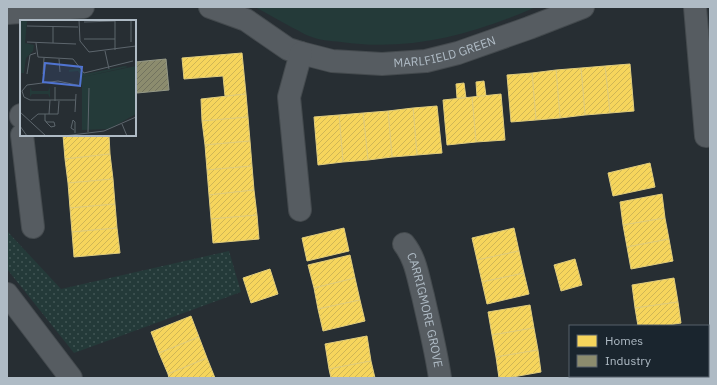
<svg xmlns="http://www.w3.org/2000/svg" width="717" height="385" viewBox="0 0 717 385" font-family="'IBM Plex Sans',sans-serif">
<defs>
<pattern id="grass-dots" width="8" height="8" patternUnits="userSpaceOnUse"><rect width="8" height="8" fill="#243a39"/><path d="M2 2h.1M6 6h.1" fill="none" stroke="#415554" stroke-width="1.8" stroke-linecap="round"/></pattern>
<pattern id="homes-hatch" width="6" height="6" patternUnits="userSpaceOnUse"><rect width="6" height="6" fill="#f6d55c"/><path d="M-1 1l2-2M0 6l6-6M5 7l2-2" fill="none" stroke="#cfb655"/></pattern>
<pattern id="industry-hatch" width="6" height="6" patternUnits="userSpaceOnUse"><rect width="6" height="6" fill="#8c8c6e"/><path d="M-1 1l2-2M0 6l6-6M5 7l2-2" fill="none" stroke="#72735f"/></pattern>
</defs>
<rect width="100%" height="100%" fill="#272e33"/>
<!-- grass -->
<path fill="url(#grass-dots)" d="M7 231 61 289 229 251 241 292 74 353 7 269Z"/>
<!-- green -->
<path fill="#243a39" d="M255 7H536C474 34 409 52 341 42 331 41 318 40 309 36 303 34 298 30 293 28 280 21 268 14 255 7Z"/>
<!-- homes -->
<g fill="url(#homes-hatch)" stroke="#e1cd7c">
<path d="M242 53 246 94 225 96 223 76 184 79 182 58Z"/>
<path d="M630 64 634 111 610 113 605 66Z"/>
<path d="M605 66 610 113 585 115 581 68Z"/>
<path d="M581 68 585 115 560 118 556 70Z"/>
<path d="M556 70 560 118 536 120 532 73Z"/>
<path d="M532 73 536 120 511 122 507 75Z"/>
<path d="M484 81 486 96 477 97 476 82Z"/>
<path d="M464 83 466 98H457L456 84Z"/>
<path d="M246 94 248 117 202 121 201 99Z"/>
<path d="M501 94 505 140 476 142 472 97Z"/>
<path d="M472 97 476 142 447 145 443 100Z"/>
<path d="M437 106 442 153 417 155 413 108Z"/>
<path d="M413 108 417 155 392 157 388 111Z"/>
<path d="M388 111 392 157 368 160 363 113Z"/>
<path d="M363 113 368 160 343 162 339 115Z"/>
<path d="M339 115 343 162 318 165 314 117Z"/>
<path d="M248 117 250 141 205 145 202 121Z"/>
<path d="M63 135H109L110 154 65 159Z"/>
<path d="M250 141 252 166 207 170 205 145Z"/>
<path d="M110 154 113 179 68 183 65 159Z"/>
<path d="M650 163 655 187 613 196 608 173Z"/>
<path d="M252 166 254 190 209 195 207 170Z"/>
<path d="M113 179 115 204 70 208 68 183Z"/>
<path d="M254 190 257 215 211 219 209 195Z"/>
<path d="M662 194 665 218 623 225 620 202Z"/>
<path d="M115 204 117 228 72 232 70 208Z"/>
<path d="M257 215 259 239 213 243 211 219Z"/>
<path d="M665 218 669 239 627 247 623 225Z"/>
<path d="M117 228 120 253 74 257 72 232Z"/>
<path d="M344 228 349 251 307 261 302 238Z"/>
<path d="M514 228 519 251 477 260 472 238Z"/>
<path d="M669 239 673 261 631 269 627 247Z"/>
<path d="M519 251 524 273 482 282 477 260Z"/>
<path d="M350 255 355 278 314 288 308 265Z"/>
<path d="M575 259 582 285 561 291 554 265Z"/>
<path d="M270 269 278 294 251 303 243 278Z"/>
<path d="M524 273 529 294 487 304 482 282Z"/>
<path d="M355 278 360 300 318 309 314 288Z"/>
<path d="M674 278 678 302 635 308 632 285Z"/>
<path d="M360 300 365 321 323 331 318 309Z"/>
<path d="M678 302 681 323 663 326H638L635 308Z"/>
<path d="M530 305 534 328 492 335 488 312Z"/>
<path d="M191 316 199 337 159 353 151 332Z"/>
<path d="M534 328 538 350 496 357 492 335Z"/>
<path d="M367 336 371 361 329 369 325 344Z"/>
<path d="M199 337 207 358 168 374 159 353Z"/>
<path d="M538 350 541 372 507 378H499L496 357Z"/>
<path d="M207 358 215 378H169L168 374Z"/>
<path d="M371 361 375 378H331L329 369Z"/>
<rect x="639" y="376" width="42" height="2"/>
</g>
<!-- industry -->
<path fill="url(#industry-hatch)" stroke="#969a88" d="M166 59 169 90 137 93 135 78V62Z"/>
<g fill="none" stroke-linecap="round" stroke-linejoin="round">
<defs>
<g id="minor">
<path id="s1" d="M210 7 246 20 288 49 301 53 332 61 382 64 426 61 458 53 529 28 583 7"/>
<path d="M695 7 706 136"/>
<path d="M7 13 83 7"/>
<path d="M21 115V117"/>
<path d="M22 135 33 227"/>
<path d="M300 210 289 97 301 53"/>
<path id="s2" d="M404 244C416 259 418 278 423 296 429 323 436 350 440 378"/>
<path d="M7 294 71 378"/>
</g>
</defs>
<!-- minor casing -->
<use href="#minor" stroke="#444a4e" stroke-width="24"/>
<!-- minor -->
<use href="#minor" stroke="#565c61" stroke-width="22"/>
</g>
<g text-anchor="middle" stroke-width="4" stroke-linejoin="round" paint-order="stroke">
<!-- street labels -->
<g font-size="12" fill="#afbbc5" stroke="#1a252e">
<text dy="4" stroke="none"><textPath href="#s1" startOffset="249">MARLFIELD GREEN</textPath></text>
<text dy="4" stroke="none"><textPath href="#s2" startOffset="70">CARRIGMORE GROVE</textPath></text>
</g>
</g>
<!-- overview -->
<g transform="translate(20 20)">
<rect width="116" height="116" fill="#272e33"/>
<path d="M105 46 108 47 63 57V65L59 64 62 57 58 51 49 52V50L58 48 65 54Z" fill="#243a39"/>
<path d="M0 0H7L5 23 14 25 13 31 6 38 4 53H0ZM116 46V94L89 109 62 110V57ZM10 67 12 71H28L30 67V78L28 74H12L10 77Z" fill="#243a39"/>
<path fill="none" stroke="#5d666d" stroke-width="1" d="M59 0 60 21 69 32 116 26M111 0V22M64 2 95 1M7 6 58 7M33 7V23M64 19H95M7 22 56 24M16 23 18 37 53 39 64 53 113 41M95 30V0M85 31 89 49M39 39 40 52M7 54 10 35 16 33M23 54 24 38M55 80H10L4 77 2 71 7 65 38 61 61 66M35 81V67M0 92 26 116M55 92 56 74M25 94V101H26V102L31 107 35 106 34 102H26M29 94 30 80M11 100 18 94H38L39 81M102 104 107 116M0 106 7 116M54 110 51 108 53 100 55 102V113M68 112 69 68M44 116 84 111 116 97"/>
<path fill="#5074d1" fill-opacity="0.15" stroke="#5074d1" stroke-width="2" d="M25 43 62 47 60 66 23 62Z"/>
<rect width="116" height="116" fill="none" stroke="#afbbc5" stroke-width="2"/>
</g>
<!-- border -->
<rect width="717" height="385" fill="none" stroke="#afbbc5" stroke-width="16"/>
<!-- legend -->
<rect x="569" y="325" width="140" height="52" fill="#1a252e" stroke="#56616a"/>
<rect x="577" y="335" width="20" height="12" fill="#f6d55c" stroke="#56616a"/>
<text x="605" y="345" font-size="12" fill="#afbbc5">Homes</text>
<rect x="577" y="355" width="20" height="12" fill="#8c8c6e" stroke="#56616a"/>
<text x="605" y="365" font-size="12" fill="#afbbc5">Industry</text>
</svg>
